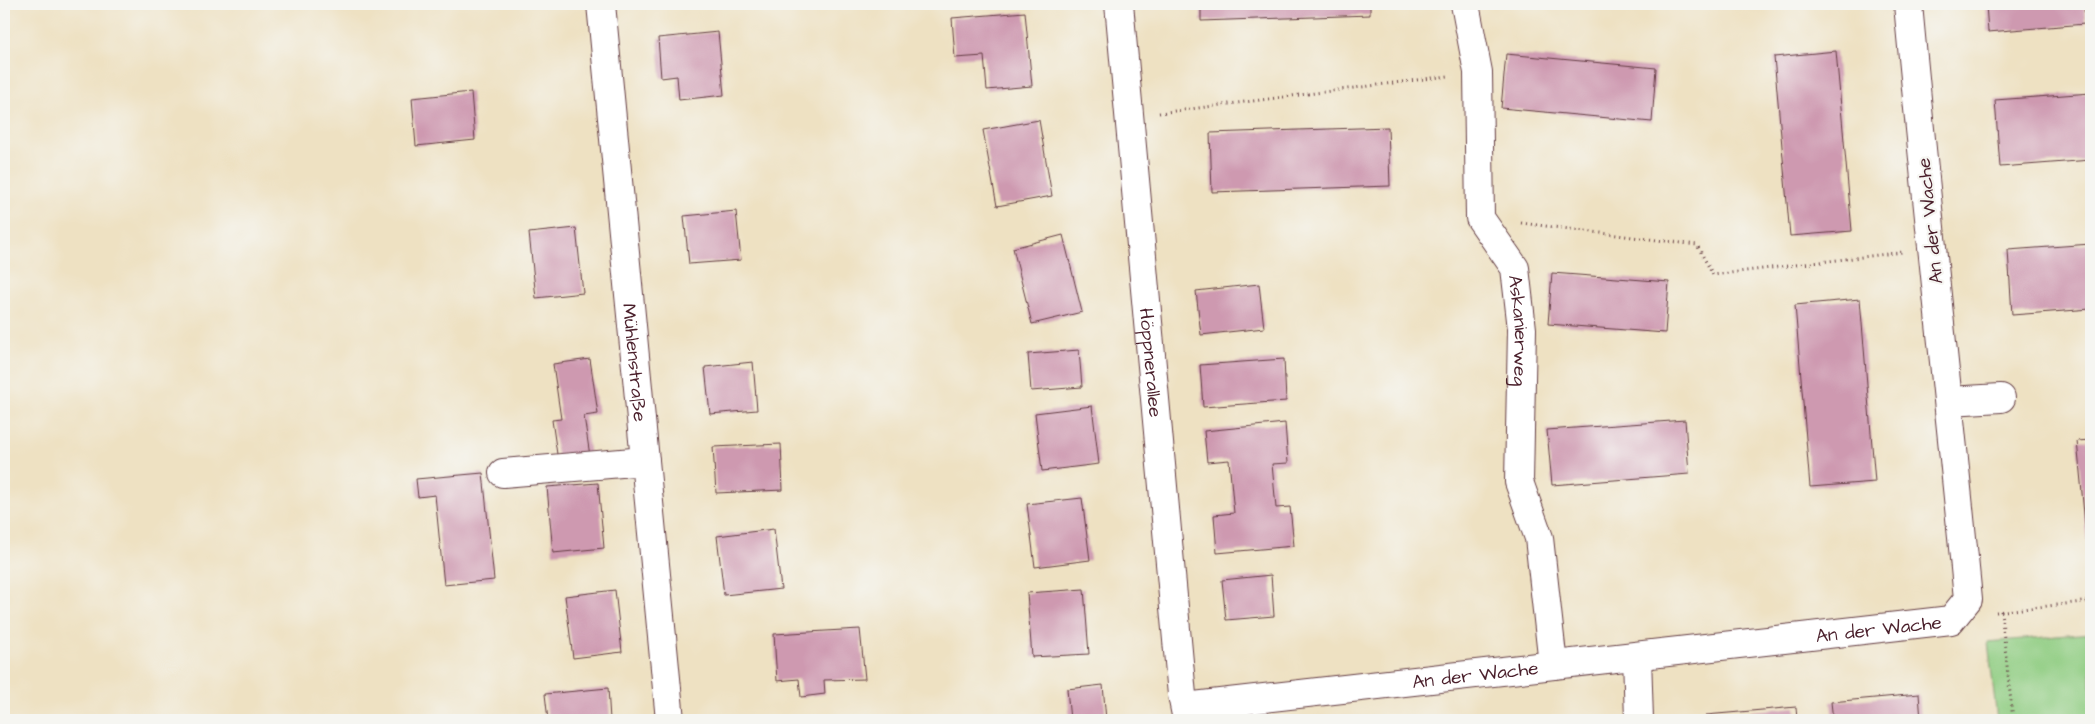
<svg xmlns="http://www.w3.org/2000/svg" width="2095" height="724" viewBox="0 0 2095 724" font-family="'Architects Daughter',sans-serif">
<rect width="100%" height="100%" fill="#f6f6f2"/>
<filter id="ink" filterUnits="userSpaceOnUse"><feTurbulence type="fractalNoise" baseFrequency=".02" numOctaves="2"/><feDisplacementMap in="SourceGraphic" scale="10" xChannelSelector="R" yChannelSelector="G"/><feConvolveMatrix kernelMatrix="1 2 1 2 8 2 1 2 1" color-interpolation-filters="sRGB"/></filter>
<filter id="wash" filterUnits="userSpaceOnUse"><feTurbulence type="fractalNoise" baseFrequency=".0096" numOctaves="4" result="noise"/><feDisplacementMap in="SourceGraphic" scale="20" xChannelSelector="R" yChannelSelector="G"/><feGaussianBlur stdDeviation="1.12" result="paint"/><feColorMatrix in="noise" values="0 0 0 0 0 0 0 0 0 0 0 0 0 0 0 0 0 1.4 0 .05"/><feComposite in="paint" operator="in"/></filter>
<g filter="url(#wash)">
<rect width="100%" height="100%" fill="#eee1c2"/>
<!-- green -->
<path fill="#91cd83" stroke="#6e7657" d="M2091 633V720H1997L1988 642Z"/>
<g id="blocks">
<!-- building -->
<g fill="#ce99b0">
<path d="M1201 4H1370V15L1201 21Z"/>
<path d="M1986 4H2084L2085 24 1988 32Z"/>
<path d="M1025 12 1032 86 987 90 984 56 955 58 952 18Z"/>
<path d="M718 32 724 95 679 100 677 76 661 78 658 38Z"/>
<path d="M1836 51 1852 231 1790 236 1774 57Z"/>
<path d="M1506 54 1656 68 1652 122 1501 108Z"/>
<path d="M471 92 475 140 416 146 412 98Z"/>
<path d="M2091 93V160L2000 167 1995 100Z"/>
<path d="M1039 120 1052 196 997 206 983 130Z"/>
<path d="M1388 127 1390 186 1212 192 1210 133Z"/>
<path d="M736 211 741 260 689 264 684 216Z"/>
<path d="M576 228 583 293 536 298 529 233Z"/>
<path d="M1063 235 1082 312 1032 324 1013 248Z"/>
<path d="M2091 244V309L2012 315 2008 250Z"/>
<path d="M1552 273 1669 282 1665 333 1548 324Z"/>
<path d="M1259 284 1264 328 1201 335 1196 291Z"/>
<path d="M1860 299 1875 482 1810 487 1795 305Z"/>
<path d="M1079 350 1082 387 1031 391 1028 354Z"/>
<path d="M590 359 598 414 584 416 590 456 558 461 552 420 561 419 553 364Z"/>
<path d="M1284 359 1286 401 1203 407 1200 365Z"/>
<path d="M753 362 757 410 710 414 705 367Z"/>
<path d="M1092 406 1099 464 1042 471 1035 413Z"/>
<path d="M1685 420 1689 474 1552 485 1547 430Z"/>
<path d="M1285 423 1288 463 1272 464 1276 508 1290 507 1294 546 1217 553 1214 515 1234 513 1229 460 1207 462 1204 431Z"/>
<path d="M2091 440V545H2087L2077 441Z"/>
<path d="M781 444 783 490 716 493 713 447Z"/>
<path d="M483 473 494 580 444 585 435 495 418 497 416 479Z"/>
<path d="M598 483 604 548 553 553 547 487Z"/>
<path d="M1082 498 1090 560 1035 567 1027 504Z"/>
<path d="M774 529 781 589 724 595 717 536Z"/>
<path d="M1271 575 1274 616 1226 620 1222 580Z"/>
<path d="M1084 589 1089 654 1032 657 1027 593Z"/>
<path d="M615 590 622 652 573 658 565 596Z"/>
<path d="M860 629 865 679 824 680 825 694 801 697 799 679 777 681 774 634Z"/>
<path d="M1103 685 1106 720H1070L1067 689Z"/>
<path d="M608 688 610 720H548L545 694Z"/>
<path d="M1919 694 1921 720H1833L1831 702Z"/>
<path d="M1796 707 1797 720H1706V715Z"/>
</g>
</g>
</g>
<g filter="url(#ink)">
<use href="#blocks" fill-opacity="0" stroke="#633c42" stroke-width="1"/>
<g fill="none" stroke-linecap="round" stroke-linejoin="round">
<defs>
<g id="minor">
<path id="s1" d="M601 4 670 720"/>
<path id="s2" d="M1119 4 1182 695 1187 720"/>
<path id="s3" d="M1465 4 1478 72 1480 218 1515 268 1522 329 1519 482 1539 538 1553 665"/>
<path d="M1949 401 2001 398"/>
<path d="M503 473 645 461"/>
<path d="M1637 656 1639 720"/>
<path id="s4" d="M1185 707 1951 620 1968 599C1949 400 1926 202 1908 4"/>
</g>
</defs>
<!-- minor casing -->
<use href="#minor" stroke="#633c42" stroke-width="30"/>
<!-- path -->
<g stroke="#633c42" stroke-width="3" stroke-dasharray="1 4" stroke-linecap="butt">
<path d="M1159 113 1448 76"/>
<path d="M1521 223 1697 245 1713 275 1903 252"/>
<path d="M2001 611 2013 720"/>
<path d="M1996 612 2091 601"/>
</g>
<!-- minor -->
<use href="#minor" stroke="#fff" stroke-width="28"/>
</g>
</g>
<g text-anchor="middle" stroke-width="4.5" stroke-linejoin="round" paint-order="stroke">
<!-- street labels -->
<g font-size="19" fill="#4a1f2b" stroke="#f6f6f2">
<text transform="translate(1929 221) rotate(-96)" y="7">An der Wache</text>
<text dy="7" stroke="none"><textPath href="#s3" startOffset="339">Askanierweg</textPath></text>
<text dy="7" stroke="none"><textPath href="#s1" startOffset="360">Mühlenstraße</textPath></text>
<text dy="7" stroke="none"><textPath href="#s2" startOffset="360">Höppnerallee</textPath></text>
<text dy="7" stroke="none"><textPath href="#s4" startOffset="698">An der Wache</textPath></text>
<text dy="7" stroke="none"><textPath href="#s4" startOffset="292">An der Wache</textPath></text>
</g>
</g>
<!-- margin -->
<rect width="2095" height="724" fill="none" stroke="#f6f6f2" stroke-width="20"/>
</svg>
